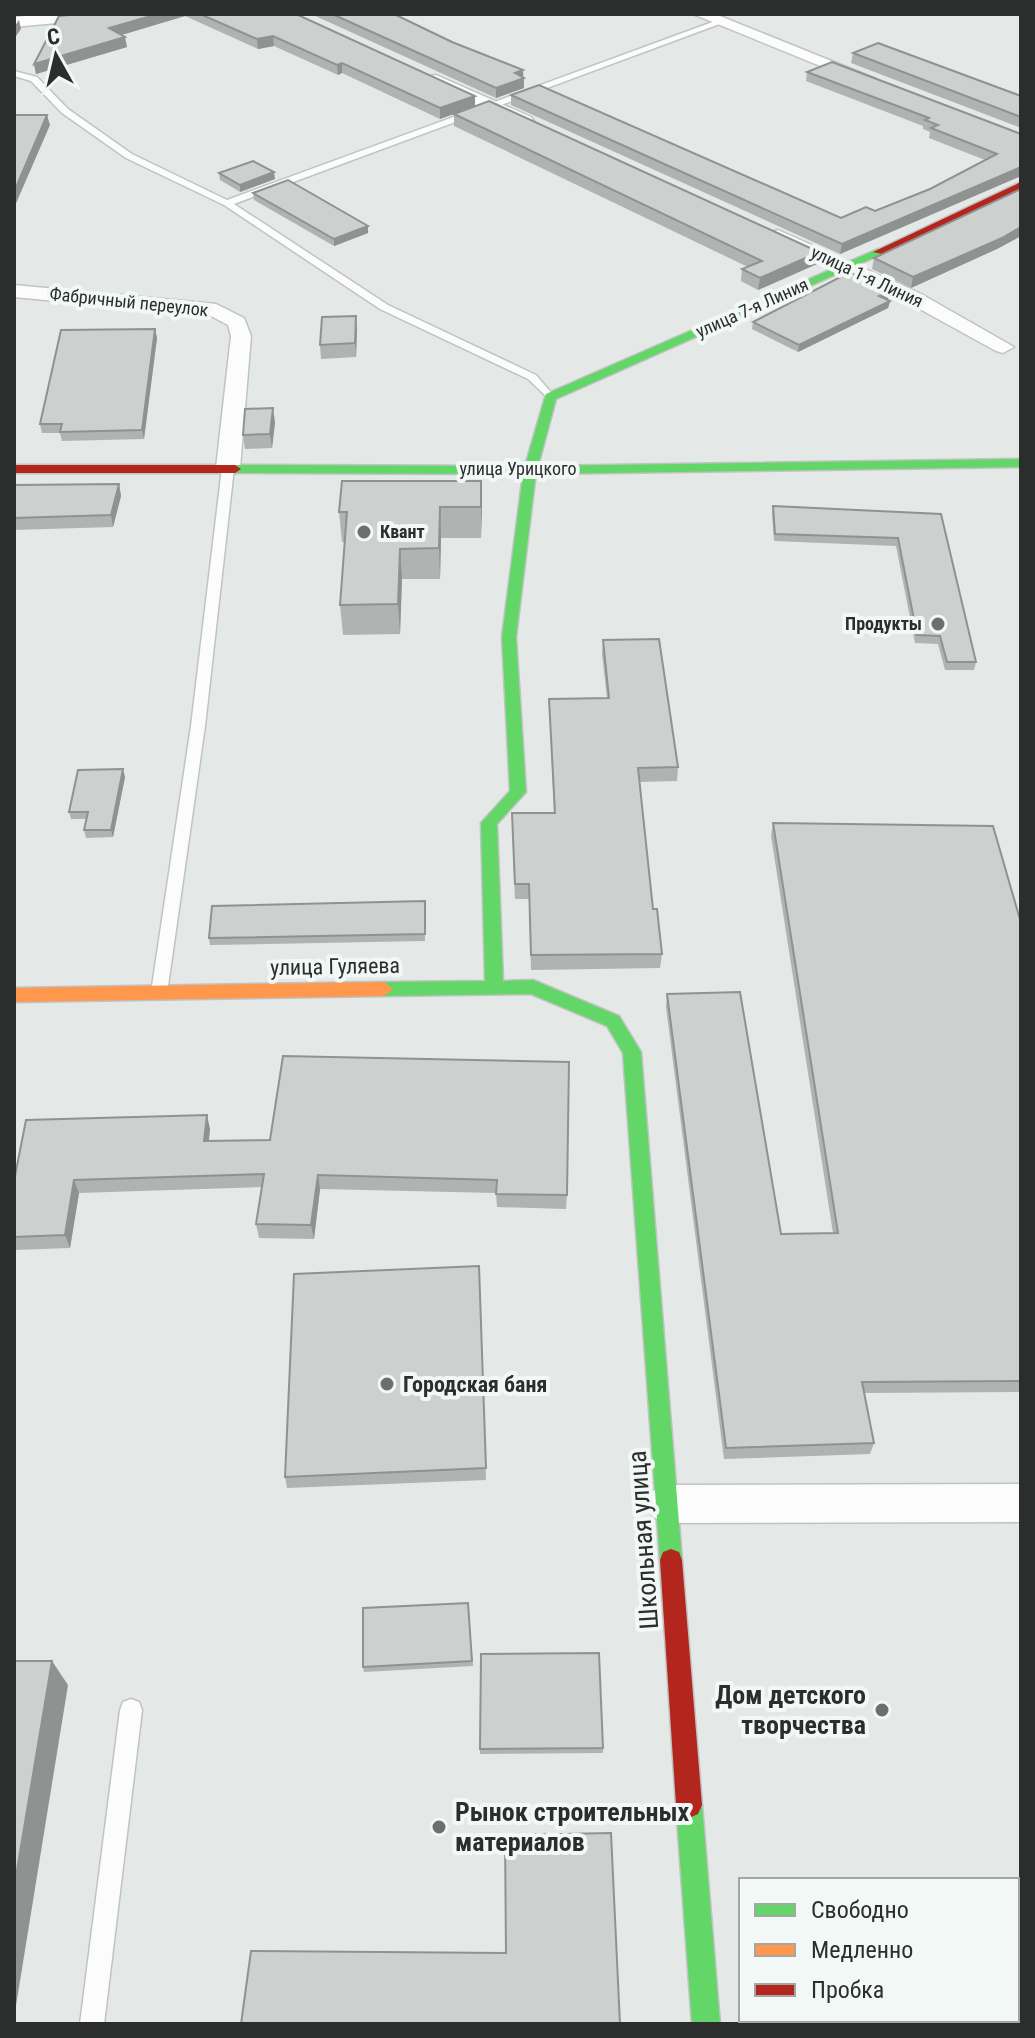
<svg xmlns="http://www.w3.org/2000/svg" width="1035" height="2038" viewBox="0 0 1035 2038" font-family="'Roboto Condensed',sans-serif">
<rect width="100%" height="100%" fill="#e4e9e7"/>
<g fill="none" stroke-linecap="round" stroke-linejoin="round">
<defs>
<g id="lane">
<path d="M718 20 725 22 234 204 388 305 536 375 555 397 550 400 528 379 380 309 224 205 126 158 62 113 31 81 14 76V71L37 77 68 109 132 154 227 200Z"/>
<path d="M228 465 234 468 205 726 167 993 159 999 151 993 191 726 222 468Z"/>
<path d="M131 1699 139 1702 142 1710 104 2024H80L120 1710 123 1702Z"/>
</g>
<g id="street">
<path d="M49 14H107L99 19 14 27V17Z"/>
<path d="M693 14H715L876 79 874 83H862Z"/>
<path d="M436 75 531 117 534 121 525 126 519 125 430 84V76Z"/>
<path d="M778 230 921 294 1014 347 1003 353 996 351 907 302 771 240 768 236 771 232Z"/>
<path d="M14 285 216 304 244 318 251 336 240 468 236 473H220L216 468 231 336 228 325 211 316 14 297Z"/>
<path d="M1021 1484V1522L667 1523 653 1517 647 1504 653 1491 667 1485Z"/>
</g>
<g id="fast">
<path d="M878 249 883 252 882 254 556 399 538 466 1021 459V467L536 474 535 480 516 637 526 792 497 824 503 981 533 980 619 1016 641 1052 682 1560 679 1568 671 1571 663 1568 660 1560 623 1053 607 1026 531 994 384 996 375 989 384 982 485 981 481 823 510 791 502 637 523 474 235 473 229 469 235 465 525 466 546 394Z"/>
<path d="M689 1792 698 1796 702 1805 720 2024H692L676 1805 680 1796Z"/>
</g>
<path id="slow" d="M384 982 393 989 384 996 14 1002V988Z"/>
<g id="jam">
<path d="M1021 182V189L882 254 873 252Z"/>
<path d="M14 465H235L241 469 235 473H14Z"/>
<path d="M671 1549 679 1552 682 1560 702 1805 698 1814 689 1818 680 1814 676 1805 660 1560 663 1552Z"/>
</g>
</defs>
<!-- lane casing -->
<use href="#lane" stroke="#c1c3c3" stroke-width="3"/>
<!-- street casing -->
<use href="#street" stroke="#c1c3c3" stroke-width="3"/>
<!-- fast casing -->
<use href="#fast" stroke="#c1c3c3" stroke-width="3"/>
<!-- slow casing -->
<use href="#slow" stroke="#c1c3c3" stroke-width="3"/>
<!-- jam casing -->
<use href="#jam" stroke="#c1c3c3" stroke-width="3"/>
<!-- lane -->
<use href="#lane" fill="#fbfcfb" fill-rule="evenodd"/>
<!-- street -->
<use href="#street" fill="#fbfcfb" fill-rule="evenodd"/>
<!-- fast -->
<use href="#fast" fill="#63d668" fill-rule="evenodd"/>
<!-- slow -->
<use href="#slow" fill="#ff974d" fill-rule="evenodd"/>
<!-- jam -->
<use href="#jam" fill="#b3261e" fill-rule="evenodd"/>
</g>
<!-- wall -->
<g fill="#afb3b1">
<path d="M79 14H296L475 96V106L440 119 342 73 338 75 274 46 258 49 185 16 122 35 127 47 36 74 34 64Z"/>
<path d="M311 14H394L524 78V88L496 98Z"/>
<path d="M853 53 1021 96V128L851 63Z"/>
<path d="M807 72 1021 134V176L840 254 511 105V95L841 218 875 211 930 189 985 160 929 138 930 132 923 129V126L806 81Z"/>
<path d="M454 114 817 264 758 290 741 281 742 269 748 267 454 126Z"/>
<path d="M219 173 275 179 240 192 220 180Z"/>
<path d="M253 193 368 233 334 246 254 200Z"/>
<path d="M999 248 911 288 872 269 874 258Z"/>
<path d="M888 299 886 300 890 301 888 308 798 352 752 329 753 322Z"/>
<path d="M155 329 157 338 144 439 62 441 60 433H42L40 424Z"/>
<path d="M357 329 356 357 321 359 320 345Z"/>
<path d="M275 422 272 448 245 449 243 435Z"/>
<path d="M481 481V538H441L440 579H402L400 634 343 635 340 605 345 542H342L339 512Z"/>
<path d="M119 484 121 496 113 527 14 530V485Z"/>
<path d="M773 506 941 514 976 662 974 670H945L938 644 915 643 896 546 774 541 772 514Z"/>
<path d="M603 640 678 767 677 781 640 782 653 909 662 954 660 968 531 970 529 899H515L512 828 554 813 549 699 607 698 602 654Z"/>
<path d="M125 777 113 837 86 838 84 830 86 819H71L69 812Z"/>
<path d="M773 823 1021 923V1392L864 1393 874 1443 870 1454 724 1459 666 1007 667 994 781 1234 833 1233 771 836Z"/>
<path d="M425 901V941L210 945 209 938Z"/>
<path d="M283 1056 567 1195 566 1209 497 1207 496 1193 320 1189 314 1239 259 1238 256 1224 262 1187 79 1193 70 1248 14 1250V1181L210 1129 209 1141 270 1140Z"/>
<path d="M479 1266 486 1480 287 1488 285 1477Z"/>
<path d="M468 1603 473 1666 364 1672 363 1667Z"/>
<path d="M481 1654 603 1748V1753L480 1754Z"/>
<path d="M927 2020H1017L1021 2024H928Z"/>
</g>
<!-- shaded-wall -->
<g fill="#8f9290">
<path d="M158 14H185V16L111 38 109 28Z"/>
<path d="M19 20 21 29 14 39V27Z"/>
<path d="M273 36 274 46 258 49 257 39Z"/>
<path d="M125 37 127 47 36 74 34 64Z"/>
<path d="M342 63V73L338 75 337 65Z"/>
<path d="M523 70 524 88 496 98V88L515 73Z"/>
<path d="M475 96V106L440 119V108Z"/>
<path d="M47 115 50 125 14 208V192Z"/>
<path d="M1021 167V176L840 254 842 244Z"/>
<path d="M274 172 275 179 240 192V185Z"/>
<path d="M368 226V233L334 246V239Z"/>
<path d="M1021 227V236L999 248 911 288 913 277Z"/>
<path d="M819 252 817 264 758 290 760 278Z"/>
<path d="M889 292 888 299 878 303 879 296Z"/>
<path d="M890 301 888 308 798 352 799 345Z"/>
<path d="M356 316 357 329 356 357 355 343Z"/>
<path d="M155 329 157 338 144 439 142 430Z"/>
<path d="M273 408 275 422 272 448 270 434Z"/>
<path d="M481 481 482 512 481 538Z"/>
<path d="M119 484 121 496 113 527 111 515Z"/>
<path d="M440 507 441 538 440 579 439 548Z"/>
<path d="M400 549 402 579 400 634 398 604Z"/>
<path d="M123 769 125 777 113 837 111 830Z"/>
<path d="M207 1115 210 1129 207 1155 204 1141Z"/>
<path d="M318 1175 320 1189 314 1239 311 1225Z"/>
<path d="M74 1180 79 1193 70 1248 65 1235Z"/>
<path d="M52 1661 68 1685 14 2018V1888Z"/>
</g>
<!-- building -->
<g fill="#ccd0ce" stroke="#8f9290" stroke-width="2">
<path d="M79 14H158L109 28 125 37 34 64 59 16Z"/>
<path d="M200 14H296L475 96 440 108 342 63 337 65 273 36 257 39Z"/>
<path d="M332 14H394L452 42 523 70 515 73 524 78 496 88Z"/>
<path d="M878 43 1021 96V117L853 53Z"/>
<path d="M832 62 1021 134V167L842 244 511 95 539 85 841 218 866 207 875 211 930 189 997 154 931 128 938 125 925 120 929 118 807 72Z"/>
<path d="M489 101 819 252 760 278 742 269 762 261 454 114Z"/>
<path d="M14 115H47L14 192Z"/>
<path d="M253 161 274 172 240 185 219 173Z"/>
<path d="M288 180 368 226 334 239 253 193Z"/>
<path d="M1021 189V227L1002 238 913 277 874 258Z"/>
<path d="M850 272 889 292 879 296 890 301 799 345 753 322Z"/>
<path d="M356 316 355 343 320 345 322 317Z"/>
<path d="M155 329 142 430 60 432 62 424H40L61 330Z"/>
<path d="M273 408 270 434 243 435 245 409Z"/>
<path d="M342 481H481V507H440L439 548 400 549 398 604 340 605 347 512H339Z"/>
<path d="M119 484 111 515 14 518V485Z"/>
<path d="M773 506 941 514 976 662H947L940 636 917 635 898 538 775 534Z"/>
<path d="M659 639 678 767 638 768 653 909H657L662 954 531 955 529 884H515L512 813H555L549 699 609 698 603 640Z"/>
<path d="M123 769 111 830H84L88 812H69L78 770Z"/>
<path d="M773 823 993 826 1021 923V1381L862 1382 874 1443 726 1448 667 994 740 992 781 1234 838 1233Z"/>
<path d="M425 901V934L209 938 212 906Z"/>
<path d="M283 1056 569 1062 567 1195 496 1194 497 1180 318 1175 311 1225 256 1224 264 1174 74 1180 65 1235 14 1237V1181L26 1120 207 1115 204 1141 270 1140Z"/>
<path d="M479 1266 486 1468 285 1477 294 1274Z"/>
<path d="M468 1603 472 1661 363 1667V1608Z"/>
<path d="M599 1653 603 1748 480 1749 481 1654Z"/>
<path d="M14 1661H52L14 1888Z"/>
<path d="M611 1833 620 2024H241L251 1951 506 1953 505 1835Z"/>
<path d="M1017 1967H1021V2024H935L934 2020H1017Z"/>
</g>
<!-- markers -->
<g fill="#6c6f6f" stroke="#f1f8f6" stroke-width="3">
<circle cx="364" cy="532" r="8"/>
<circle cx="938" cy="624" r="8"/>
<circle cx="387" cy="1384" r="8"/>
<circle cx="882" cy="1710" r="8"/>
<circle cx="439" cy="1827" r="8"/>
</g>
<g text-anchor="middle" stroke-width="8" stroke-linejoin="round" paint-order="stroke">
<!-- far-street labels -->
<g font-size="18" fill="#2c2e2e" stroke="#f1f8f6">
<text transform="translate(867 277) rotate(25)" y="6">улица 1-я Линия</text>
<text transform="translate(129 302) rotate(6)" y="6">Фабричный переулок</text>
<text transform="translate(752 308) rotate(-24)" y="6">улица 7-я Линия</text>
<text x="518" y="475">улица Урицкого</text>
</g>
<!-- far-poi labels -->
<g font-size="18" font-weight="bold" fill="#2c2e2e" stroke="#f1f8f6" text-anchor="start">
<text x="380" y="538">Квант</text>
<text x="922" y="630" text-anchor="end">Продукты</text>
</g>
<!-- street labels -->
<g font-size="22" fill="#2c2e2e" stroke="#f1f8f6">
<text transform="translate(335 966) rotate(-1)" y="8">улица Гуляева</text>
</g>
<!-- poi labels -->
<g font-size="22" font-weight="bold" fill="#2c2e2e" stroke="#f1f8f6" text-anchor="start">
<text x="403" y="1392">Городская баня</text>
</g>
<!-- near-street labels -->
<g font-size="26" fill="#2c2e2e" stroke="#f1f8f6">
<text transform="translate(643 1540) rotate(-94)" y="9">Школьная улица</text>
</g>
<!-- near-poi labels -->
<g font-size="26" font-weight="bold" fill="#2c2e2e" stroke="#f1f8f6" text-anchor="end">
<text x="866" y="1704">Дом детского<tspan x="866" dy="30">творчества</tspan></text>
<text x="455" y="1821" text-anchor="start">Рынок строительных<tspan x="455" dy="30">материалов</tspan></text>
</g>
</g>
<!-- border -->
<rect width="1035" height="2038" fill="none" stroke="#2c2e2e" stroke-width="32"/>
<!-- legend -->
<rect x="739" y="1878" width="280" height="144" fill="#f1f8f6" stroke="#a2a7a6" stroke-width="2"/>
<rect x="755" y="1904" width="40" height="12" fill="#63d668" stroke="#a2a7a6" stroke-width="2"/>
<text x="811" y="1918" font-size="24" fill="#2c2e2e">Свободно</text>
<rect x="755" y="1944" width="40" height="12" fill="#ff974d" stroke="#a2a7a6" stroke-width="2"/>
<text x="811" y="1958" font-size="24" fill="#2c2e2e">Медленно</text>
<rect x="755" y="1984" width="40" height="12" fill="#b3261e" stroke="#a2a7a6" stroke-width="2"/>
<text x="811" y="1998" font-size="24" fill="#2c2e2e">Пробка</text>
<!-- north arrow -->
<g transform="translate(56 56) rotate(352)" stroke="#f1f8f6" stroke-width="6" paint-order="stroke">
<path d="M0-6L14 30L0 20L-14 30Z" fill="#2c2e2e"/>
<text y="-12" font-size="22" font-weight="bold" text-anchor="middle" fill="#2c2e2e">С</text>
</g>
</svg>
